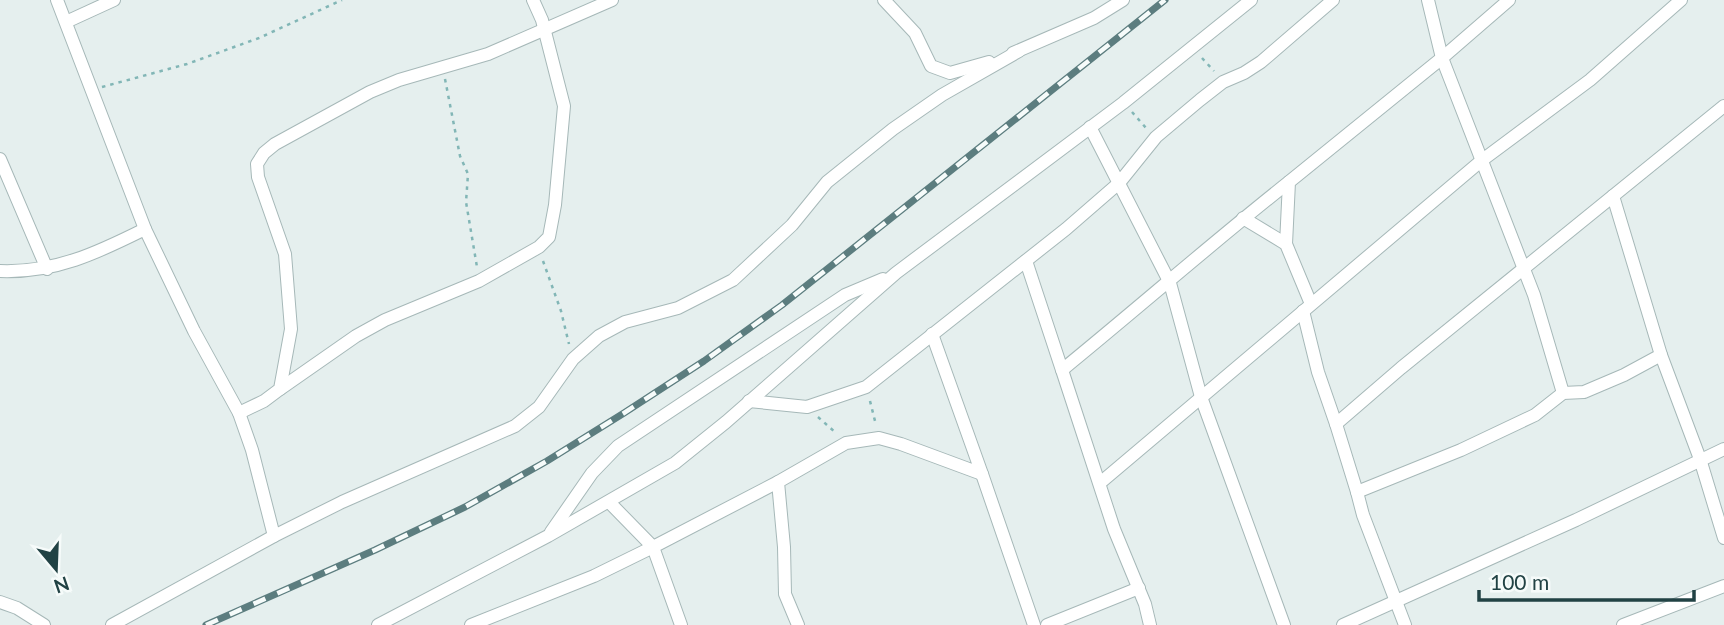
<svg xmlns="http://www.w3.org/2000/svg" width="1724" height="625" viewBox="0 0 1724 625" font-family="Lato,sans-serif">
<rect width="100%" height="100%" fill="#e5efee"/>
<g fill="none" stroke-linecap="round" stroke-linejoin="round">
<defs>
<g id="street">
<path d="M57 0 145 229 194 331 239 413 252 450 274 536"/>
<path d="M884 0 915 33 931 66 950 73 989 62"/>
<path d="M1428 0 1442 58 1534 295 1563 393"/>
<path d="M66 22 114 0"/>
<path d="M1013 53 1094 18 1123 0"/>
<path d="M1090 127 1170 283 1201 397 1284 625"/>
<path d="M0 159 47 269"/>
<path d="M1613 196 1661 355 1700 459 1724 538"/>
<path d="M1243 218 1286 244 1311 304"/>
<path d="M1286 244 1289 182 1442 58 1509 0"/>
<path d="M1026 261 1062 370C1138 308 1212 243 1289 182"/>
<path d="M0 271C55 273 97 253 145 229"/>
<path d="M1303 311 1318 372 1336 424"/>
<path d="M1661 355 1624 375 1584 392 1563 393 1535 415 1461 450 1357 492 1336 424 1401 368 1724 106"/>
<path d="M1062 370 1114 529 1145 604 1150 625"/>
<path d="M280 389 356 336 385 320 479 281 539 247 549 237 555 205 564 106 542 20 533 0"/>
<path d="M749 401 807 407 866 387 1066 229 1119 183 1156 137 1200 100 1223 82 1244 73 1261 62 1333 0"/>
<path d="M239 413 264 401 280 389 291 329 285 254 258 177 257 164 264 153 275 144 370 92 399 80 488 54 612 0"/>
<path d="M982 474 1034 625"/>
<path d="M1100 483 1481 161 1590 80 1681 0"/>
<path d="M1357 492 1363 515 1405 625"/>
<path d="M551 532 592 473 618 446 845 295 883 279"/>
<path d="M0 602 17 608 44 625"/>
<path d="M112 625 274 536 342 502 515 426 539 407 573 359 599 336 625 322 678 308 733 280 792 225 827 182 893 129 942 95 1019 51"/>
<path d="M378 625 548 536 675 463 726 422 896 273 1123 103 1251 0"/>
<path d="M471 625 594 576 653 547 609 502"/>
<path d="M681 625 653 547 778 482"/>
<path d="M798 625 785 594 784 547 778 482 846 443 879 438 901 444 982 474 932 334"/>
<path d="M1047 625 1139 588"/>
<path d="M1343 625 1576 520 1724 449"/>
<path d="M1623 625 1724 586"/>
</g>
</defs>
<!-- street casing -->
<use href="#street" stroke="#a6b8b8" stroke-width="14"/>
<!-- path -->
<g stroke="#82b6b6" stroke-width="2.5" stroke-dasharray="3.5 5" stroke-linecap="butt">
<path d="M1202 58 1214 71"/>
<path d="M445 79 460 156 468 174 466 202 477 267"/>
<path d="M102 87 187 64 259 38 342 0"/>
<path d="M1132 112 1146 128"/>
<path d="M543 261 561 311 569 344"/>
<path d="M870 401 876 425"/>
<path d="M818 417 836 433"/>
</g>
<!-- street -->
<use href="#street" stroke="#fff" stroke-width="12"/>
<defs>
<path id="rail" d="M206 625 375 550 465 507 547 461 624 413 704 361 782 305 1165 0"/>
</defs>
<!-- rail casing -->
<use href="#rail" stroke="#5c7d7f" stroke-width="7"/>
<!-- rail -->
<use href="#rail" stroke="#f6fbfa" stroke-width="4.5" stroke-dasharray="13" stroke-linecap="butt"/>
</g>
<!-- north arrow -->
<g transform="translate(56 569) rotate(161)" stroke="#f6fbfa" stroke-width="5" paint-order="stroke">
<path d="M0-5L12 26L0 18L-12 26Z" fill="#214244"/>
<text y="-10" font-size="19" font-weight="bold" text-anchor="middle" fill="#214244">N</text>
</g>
<!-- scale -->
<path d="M1479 590v10h215v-10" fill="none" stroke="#214244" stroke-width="3.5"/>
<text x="1490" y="590" font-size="21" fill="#214244" stroke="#f6fbfa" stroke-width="5" paint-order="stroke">100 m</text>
</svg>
